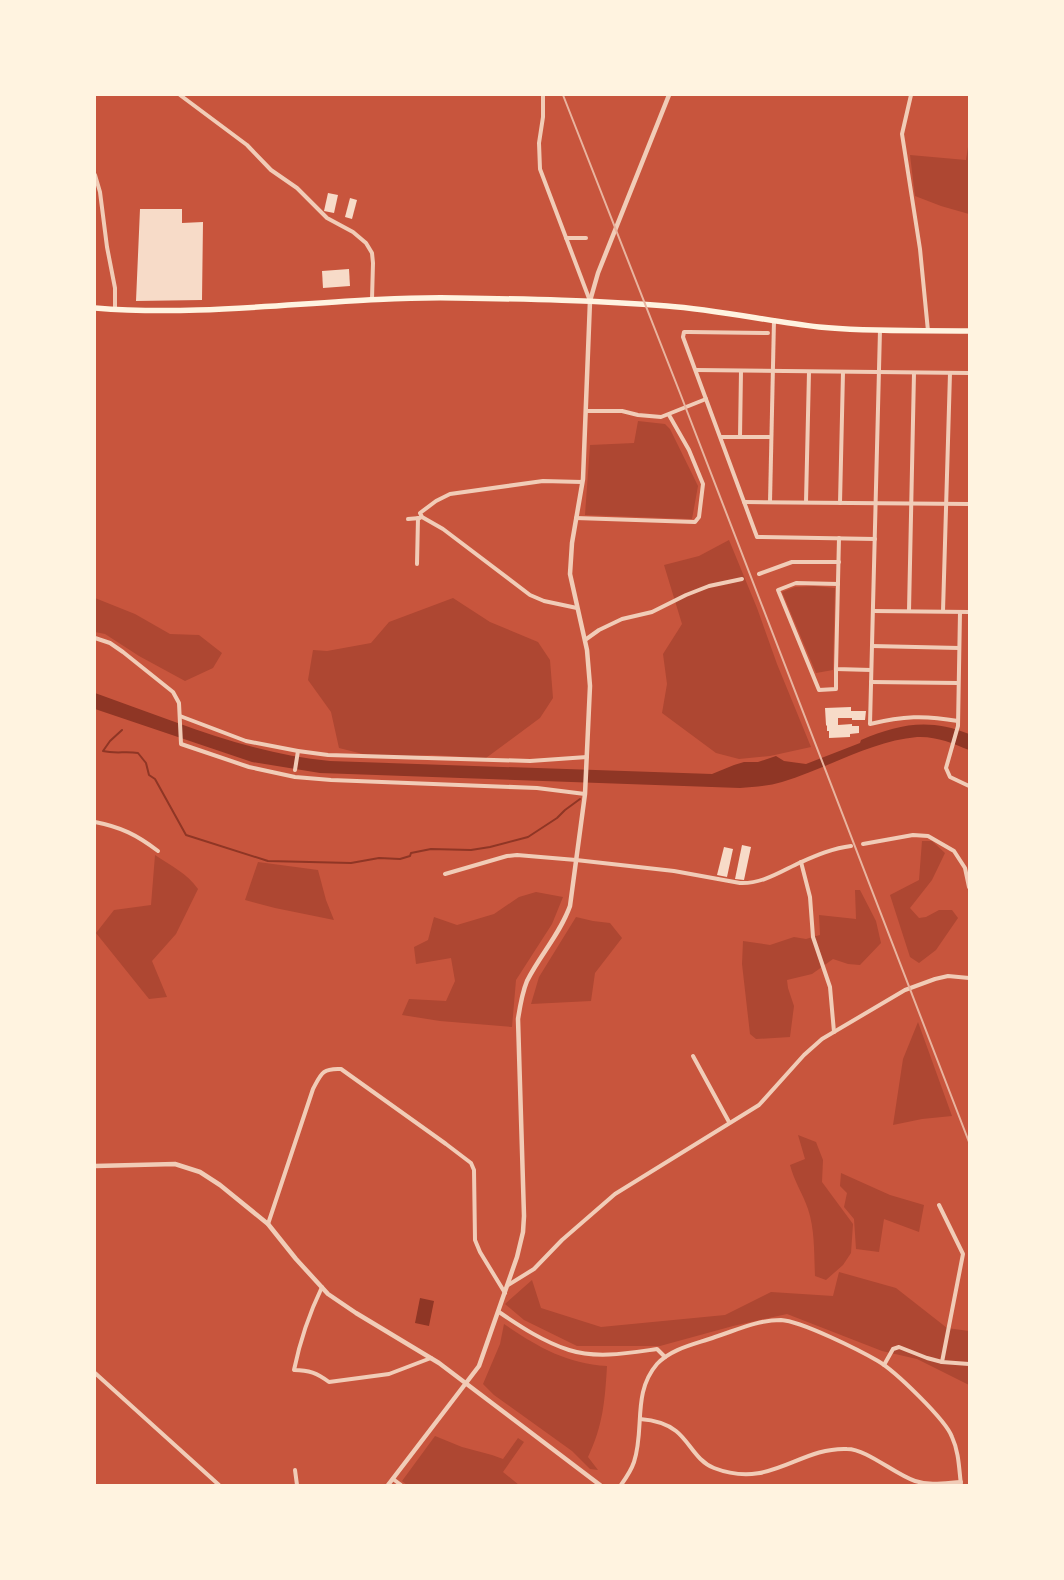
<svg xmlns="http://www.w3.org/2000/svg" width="1064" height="1580" viewBox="0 0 1064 1580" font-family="'Exo 2',sans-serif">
<rect width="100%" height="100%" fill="#c8553d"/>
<!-- green -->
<g fill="#ae4732">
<path d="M968 147H969V214L941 206 915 196 910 155 966 160Z"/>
<path d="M638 421 665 424 670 429 698 486 692 519 585 515 590 445 634 443Z"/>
<path d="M729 540 757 608 777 664 811 747 770 756 739 759 716 753 662 713 667 684 663 654 682 624 664 565 699 556Z"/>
<path d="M814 586 835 588 833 670 816 673 782 592 795 587Z"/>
<path d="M95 598 135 614 170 634 199 635 222 653 213 668 185 681 139 656 105 634 95 632Z"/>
<path d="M453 598 490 622 538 642 550 660 553 698 540 718 486 758 432 755 379 758 339 748 331 712 308 680 313 650 327 651 371 643 389 622Z"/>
<path d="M922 841H932L945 853 932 880 910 908 919 918 926 917 939 910H952L958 918 936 950 919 963 910 957 890 895 919 880Z"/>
<path d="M155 855C170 865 188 874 198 889L176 934 152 961 167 997 149 999 96 933 114 910 151 905Z"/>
<path d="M258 862 318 870 326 900 334 920 275 908 245 900Z"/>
<path d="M855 890H860L876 921 881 943 860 965 848 964 833 959 812 974 787 980 788 988 794 1006 790 1037 756 1039 750 1034 742 964 743 941 770 945 794 937 806 939 820 935 819 915 856 919Z"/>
<path d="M536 892 563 897 552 924 516 980 512 1027 440 1021 402 1015 409 999 446 1001 455 981 451 958 416 964 414 947 428 940 434 917 457 925 494 914 519 897Z"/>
<path d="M576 917 593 921 610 923 622 938 595 973 591 1001 531 1004 539 977Z"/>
<path d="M918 1022 952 1116 922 1119 893 1125 903 1059Z"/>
<path d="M798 1135 816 1142 823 1160 822 1182 853 1224 851 1253 843 1265 826 1280 815 1276C814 1254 815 1230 808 1209 803 1194 794 1181 790 1165L805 1159Z"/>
<path d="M841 1173 890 1195 924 1205 919 1232 884 1219 879 1252 856 1249 854 1219 844 1207 847 1193 840 1186Z"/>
<path d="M839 1272 896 1288 947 1328 969 1331V1385L917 1359 882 1351 787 1314 733 1326 660 1346H577L524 1320 505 1304 532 1280 541 1308 601 1327 725 1315 771 1292 833 1296Z"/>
<path d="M504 1324C538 1347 565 1363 607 1366 605 1400 603 1426 588 1457L598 1470 590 1469 572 1451 494 1395 483 1384 500 1344Z"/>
<path d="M435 1436 462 1447 492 1455 503 1459 518 1438 524 1442 503 1472 519 1485H407L402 1481Z"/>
</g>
<!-- water -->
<g fill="#8f3625">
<path d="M95 693C172 720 249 754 330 761L712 774 734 765 744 762H758L776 756 784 761 806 764 860 743 861 740C899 724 929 718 969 734V750C952 743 936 736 917 737 871 741 826 769 782 782 769 786 754 787 740 788L320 773 252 762 95 709Z"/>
<path d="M420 1298 434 1301 429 1326 415 1323Z"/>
</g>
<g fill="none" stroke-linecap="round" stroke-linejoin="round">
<!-- stream -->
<path stroke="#8f3625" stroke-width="2" d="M122 730 110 741 103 751C115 754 126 751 138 753L146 763 149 775 155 779 186 835 268 861 351 863 379 858 400 859 410 856 411 853 431 849 471 850 490 847 528 837 557 818 565 810 580 799"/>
</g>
<!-- building -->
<g fill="#f7dbc8">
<path d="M328 193 338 195 334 213 324 211Z"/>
<path d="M350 198 357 200 352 219 345 217Z"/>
<path d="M140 209H182V223L203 222 202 300 136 301Z"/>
<path d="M349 269 350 286 323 288 322 271Z"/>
<path d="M851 707V711H866L865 720H852V718H838V725L852 724V726H859V733L850 734V737L829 738V731H827V726L826 725 825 708Z"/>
<path d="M742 845 751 847 744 880 735 879Z"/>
<path d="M724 847 733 849 727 877 717 875Z"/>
</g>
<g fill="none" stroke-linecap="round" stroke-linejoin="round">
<!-- minor -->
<g stroke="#f1ccb7" stroke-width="4">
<path d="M180 95 247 145 271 170 297 188 327 218 353 232 366 243 372 253 373 263 372 299"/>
<path d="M543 95V117L539 143 540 169 590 301"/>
<path d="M911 95 902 134 920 249 928 331"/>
<path d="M95 175 100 192 107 247 115 288V310"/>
<path d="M566 238H586"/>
<path d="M880 330 870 724C903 716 924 715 958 721"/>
<path d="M768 333 689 332H684L683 337 757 537 875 539"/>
<path d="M696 370 969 373"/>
<path d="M586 411H622L638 415 661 417 706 399"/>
<path d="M721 437H771"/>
<path d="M740 437 741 371"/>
<path d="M744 502 969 504"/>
<path d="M770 502 774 320"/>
<path d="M806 502 809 372"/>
<path d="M840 503 843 372"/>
<path d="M576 518 695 522 699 517 703 484 689 450 669 415"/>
<path d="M408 519 420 518"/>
<path d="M839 538 836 669 871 670"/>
<path d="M417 564 418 518"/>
<path d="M759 574 792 562H839"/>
<path d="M577 608 544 601 530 595 443 529 422 517 420 513 436 501 450 494 543 481 582 482"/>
<path d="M873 611 969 612"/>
<path d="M909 611 914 373"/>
<path d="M943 611 950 373"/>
<path d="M960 612 958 726 946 768 950 777 969 786"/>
<path d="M95 638 110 643 123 652 173 692 179 703 181 744 249 767 295 777 331 780 537 788 585 794"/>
<path d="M585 640 599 630 622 619 652 612 686 595 709 586 742 579"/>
<path d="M872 646 959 648"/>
<path d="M836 669V689L819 690 778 590 796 583 838 584"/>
<path d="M871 682 958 683"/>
<path d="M180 716 246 741 298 751 328 755 530 761 587 757"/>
<path d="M295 770 298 751"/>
<path d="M95 822C121 827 137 835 158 851"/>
<path d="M863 844 913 835 928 836 954 851 965 868 969 887"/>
<path d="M801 862 810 897 813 937 830 987 834 1032"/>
<path d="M445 874 507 856 517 855 576 860 674 871 740 883C762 884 780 872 799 863 815 856 833 848 851 846"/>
<path d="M693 1056 729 1122"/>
<path d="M939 1205 963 1254 942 1362"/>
<path d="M268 1224 313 1089C321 1074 322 1068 341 1069L446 1144 471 1163 474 1170 475 1240 480 1252 505 1293"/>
<path d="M508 1285 534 1269 562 1240 615 1194 759 1105 804 1055 822 1039 905 990 935 979 948 976 969 978"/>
<path d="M322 1287C309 1314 300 1341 294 1370 309 1370 317 1373 329 1382L389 1374 431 1358"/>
<path d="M499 1312C521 1327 544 1342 569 1350 597 1359 629 1353 657 1349L665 1357"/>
<path d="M884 1365 893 1349 899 1347 927 1358 942 1362 969 1364"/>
<path d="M95 1373 219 1485"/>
<path d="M640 1419C653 1420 666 1423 676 1431 690 1442 696 1461 714 1468 771 1490 798 1447 847 1449 867 1449 894 1474 915 1481 930 1486 945 1483 961 1482"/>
<path d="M295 1470 297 1485"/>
<path d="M393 1479 401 1485"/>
<path d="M621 1485C626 1478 631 1471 634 1462 645 1429 632 1393 657 1364 672 1348 696 1344 715 1337 737 1330 757 1320 781 1320 801 1321 859 1350 878 1361 895 1371 946 1420 952 1437 959 1452 959 1469 961 1485"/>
</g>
<!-- tertiary -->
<g stroke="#f1ccb7" stroke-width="4.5">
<path d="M95 1166 175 1164 200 1172 220 1185 268 1224 296 1259 328 1294 356 1313 439 1363 600 1485"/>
<path d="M388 1485 479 1366 517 1257 523 1232 524 1216 518 1019C520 1006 522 993 527 981 540 955 560 934 570 906L585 794 590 686 587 650 570 574 572 543 583 479 590 301 598 273 669 95"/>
</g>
<!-- primary -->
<path stroke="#fff3e0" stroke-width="5.5" d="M95 308C216 318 334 296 456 298 526 299 597 300 667 306 718 310 768 321 819 327 869 332 919 330 969 331"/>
<!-- rail -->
<path stroke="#e9b49f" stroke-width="2" d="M563 95 680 393 969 1142"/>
</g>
<!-- border -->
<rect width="1064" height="1580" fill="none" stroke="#fff3e0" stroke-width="192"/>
</svg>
